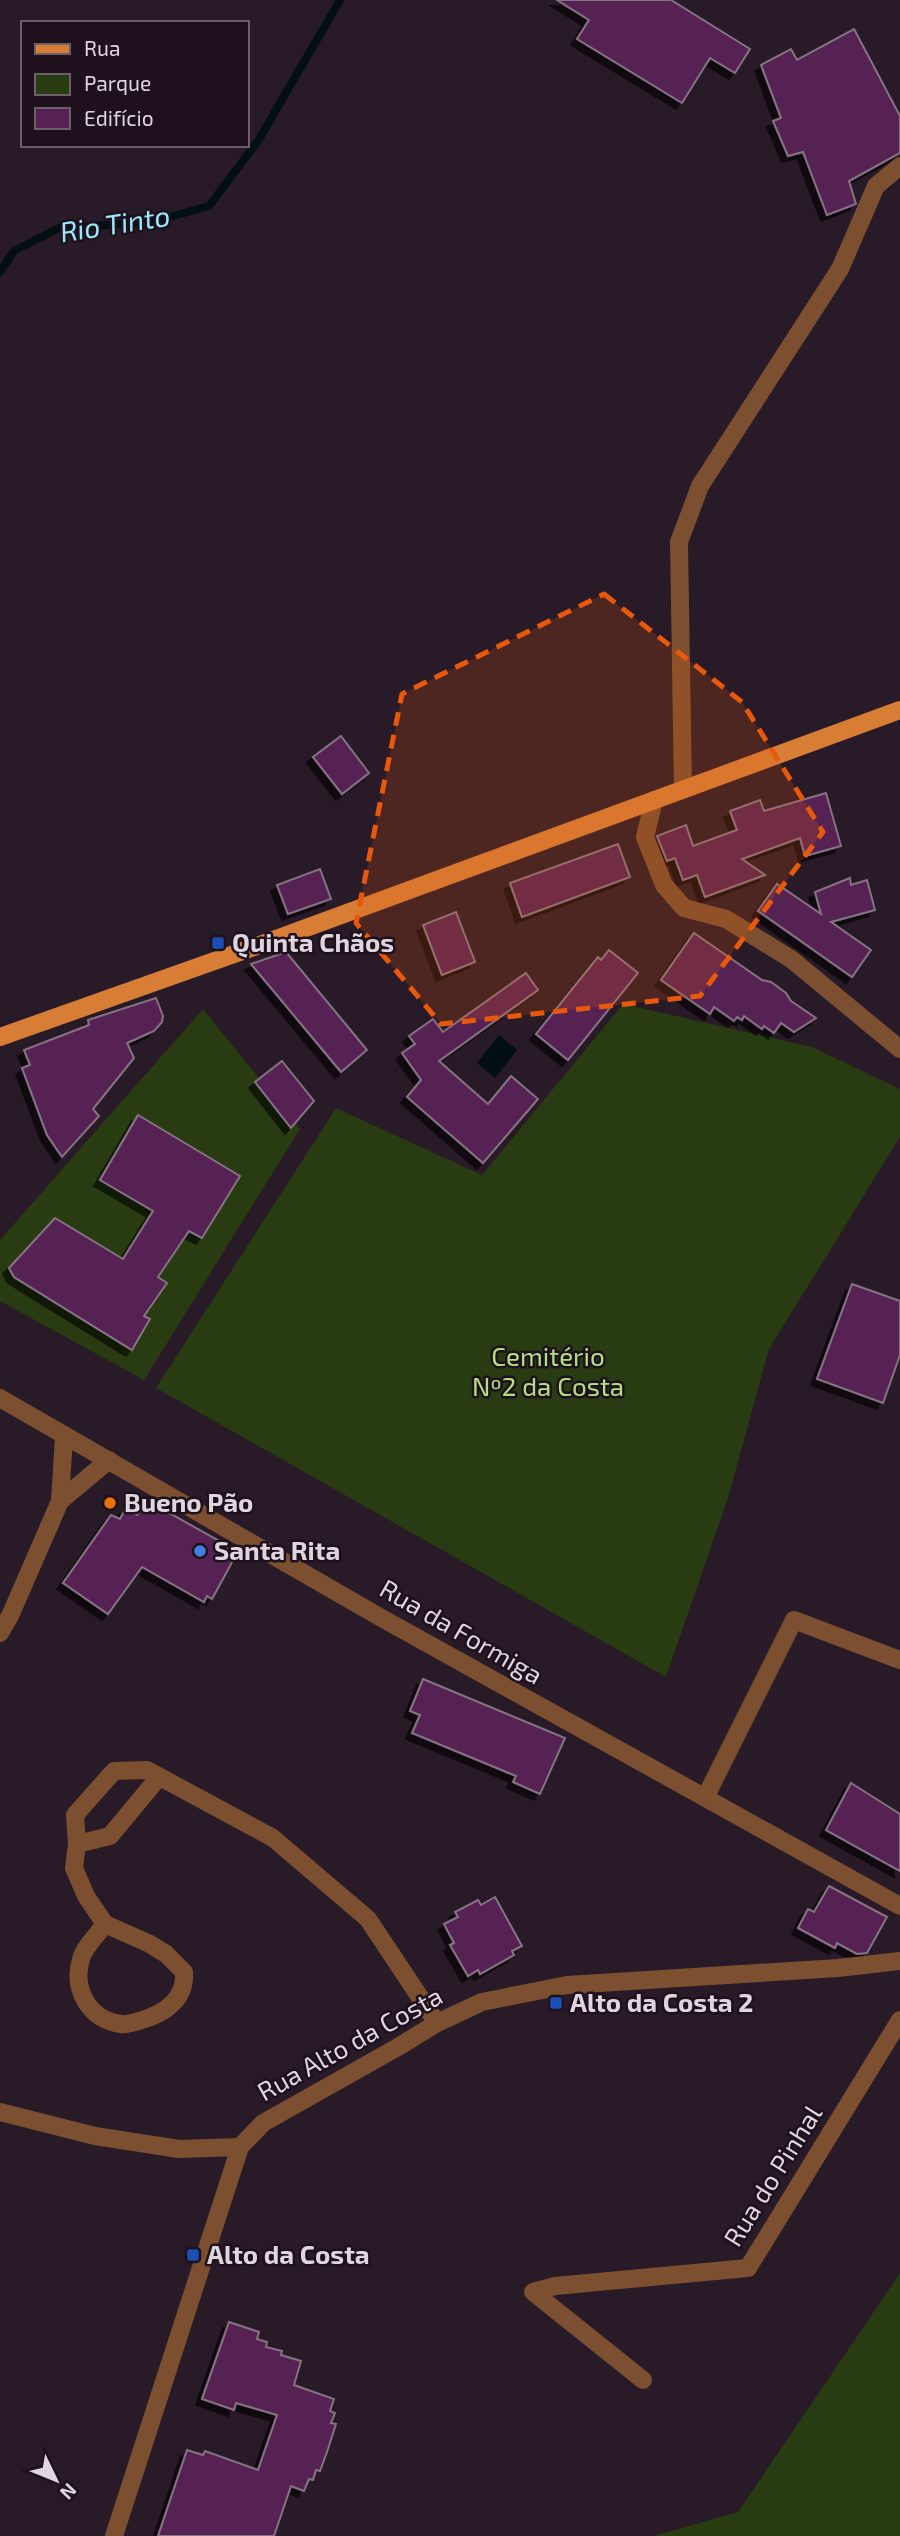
<svg xmlns="http://www.w3.org/2000/svg" width="900" height="2536" viewBox="0 0 900 2536" font-family="'Exo 2',sans-serif">
<defs>
<filter id="shadow"><feDropShadow dx="-6" dy="6" stdDeviation="0" flood-color="#0009"/></filter>
</defs>
<rect width="100%" height="100%" fill="#281a27"/>
<!-- green -->
<g fill="#283b11">
<path d="M623 1004 812 1047 900 1089V1137L769 1349 728 1498 666 1677 156 1388 336 1108 482 1175Z"/>
<path d="M203 1009 300 1129 144 1380 0 1301V1240Z"/>
<path d="M900 2273V2536H653L738 2512Z"/>
</g>
<!-- water -->
<path fill="#031013" d="M499 1035 517 1050 495 1078 477 1063Z"/>
<g fill="none" stroke-linecap="round" stroke-linejoin="round">
<!-- stream -->
<path stroke="#031013" stroke-width="8" d="M0 272 14 251 59 228 152 222 209 206 258 141 340 0"/>
</g>
<!-- building -->
<g fill="#562153" stroke="#857383" stroke-width="2" filter="url(#shadow)">
<path d="M557 0H671L750 49 735 73 710 58 682 103 577 39 589 20Z"/>
<path d="M854 29 900 116V153L849 181 856 204 827 215 803 152 788 156 773 121 781 118 761 65 791 49 797 60Z"/>
<path d="M341 736 369 773 342 794 313 757Z"/>
<path d="M826 793 841 846 805 856 800 838 742 859 765 875 705 897 697 875 683 880 675 858 667 861 657 836 686 825 693 846 737 830 730 811 760 800 764 811Z"/>
<path d="M618 844 630 877 522 917 510 883Z"/>
<path d="M320 869 331 899 288 914 277 885Z"/>
<path d="M850 878 851 885 867 880 875 910 831 922 871 950 852 977 758 911 777 884 821 914 815 892Z"/>
<path d="M456 912 475 962 442 975 423 925Z"/>
<path d="M694 933 762 980 771 982 786 993 791 1001 816 1018 794 1032 781 1023 774 1033 764 1026 762 1029 744 1016 742 1020 737 1017 734 1021 714 1007 710 1014 661 980Z"/>
<path d="M609 950 638 973 568 1060 536 1034 598 957 601 960Z"/>
<path d="M286 952 367 1050 341 1072 251 964Z"/>
<path d="M526 973 538 990 439 1061 488 1104 511 1076 538 1099 483 1163 407 1097 421 1080 402 1053 415 1044 409 1036 433 1019 443 1032Z"/>
<path d="M156 998 163 1016 162 1022 154 1031 127 1043 134 1058 93 1109 99 1116 62 1157 47 1135 22 1068 30 1065 24 1050 89 1025 88 1020Z"/>
<path d="M282 1061 314 1101 291 1128 255 1082Z"/>
<path d="M138 1115 240 1176 202 1238 189 1231 158 1277 167 1283 144 1316 150 1319 132 1350 14 1277 9 1268 55 1218 123 1259 153 1211 100 1180Z"/>
<path d="M852 1284 900 1301V1355L883 1403 817 1379Z"/>
<path d="M148 1501 228 1546 226 1550 236 1555 212 1599 207 1596 204 1602 142 1567 108 1614 63 1583 111 1515 120 1519 126 1508 137 1515Z"/>
<path d="M423 1679 565 1738 540 1794 513 1782 516 1776 412 1733 420 1715 410 1711Z"/>
<path d="M851 1783 900 1814V1871L826 1830Z"/>
<path d="M829 1886 887 1917 867 1953 857 1954 837 1943 835 1948 798 1928 808 1909 814 1912Z"/>
<path d="M495 1897 522 1946 512 1951 514 1955 480 1974 478 1970 468 1976 450 1945 454 1943 444 1924 458 1917 455 1912 478 1900 481 1905Z"/>
<path d="M229 2322 259 2332 257 2339 267 2342 266 2347 282 2351 281 2355 301 2361 294 2385 334 2399 330 2411 335 2413 331 2423 336 2424 328 2449 320 2471 316 2470 313 2480 309 2479 304 2491 291 2486 274 2536H158L187 2450 203 2455 205 2451 258 2470 277 2415 236 2403 234 2410 202 2399Z"/>
</g>
<g fill="none" stroke-linecap="round" stroke-linejoin="round">
<!-- minor -->
<g stroke="#7b4f30" stroke-width="18">
<path d="M683 789 679 542 700 486 840 269 876 186 900 166"/>
<path d="M654 800 645 837 664 885 684 908 726 919 791 959 900 1049"/>
<path d="M0 1398 378 1616 900 1906"/>
<path d="M60 1501 109 1460"/>
<path d="M0 1633 10 1616 60 1501 64 1437"/>
<path d="M159 1777 110 1836 77 1844 75 1815 114 1771 147 1770 273 1838 368 1919 437 2023"/>
<path d="M706 1796 794 1620 900 1660"/>
<path d="M77 1844 74 1868 86 1896 105 1924 150 1944 166 1954 184 1972C186 1999 165 2013 142 2020 135 2022 127 2025 121 2024 89 2020 72 1989 81 1959 84 1947 98 1934 105 1924"/>
<path d="M0 2112 95 2136 179 2149 240 2147"/>
<path d="M643 2380 533 2292 555 2286 748 2268 900 2020"/>
<path d="M114 2536 240 2147 263 2123 398 2047 437 2023 482 2002 567 1985 838 1968 900 1961"/>
</g>
<!-- major -->
<path stroke="#d87d36" stroke-width="18" d="M0 1037 254 947 900 710"/>
</g>
<!-- marked area -->
<path fill="#e8590c" fill-opacity="0.2" stroke="#e8590c" stroke-width="5" stroke-dasharray="14 9" stroke-linejoin="round" d="M604 594 742 702 823 832 700 996 441 1024 356 923 402 694Z"/>
<!-- markers -->
<g fill="#1a4fb4" stroke="#1e111d" stroke-width="2.5">
<rect x="211" y="936" width="14" height="14" rx="3.5"/>
<rect x="549" y="1996" width="14" height="14" rx="3.5"/>
<rect x="186" y="2248" width="14" height="14" rx="3.5"/>
</g>
<circle fill="#e8710a" stroke="#1e111d" stroke-width="2.5" cx="110" cy="1503" r="7"/>
<circle fill="#3f7fe0" stroke="#1e111d" stroke-width="2.5" cx="200" cy="1551" r="7"/>
<g text-anchor="middle" stroke-width="5" stroke-linejoin="round" paint-order="stroke">
<!-- poi labels -->
<g font-size="26" font-weight="bold" fill="#dfd5de" stroke="#1e111d" text-anchor="start">
<text x="232" y="952">Quinta Chãos</text>
<text x="124" y="1512">Bueno Pão</text>
<text x="214" y="1560">Santa Rita</text>
<text x="570" y="2012">Alto da Costa 2</text>
<text x="207" y="2264">Alto da Costa</text>
</g>
<!-- park labels -->
<g font-size="26" fill="#b2e07e" stroke="#1e111d">
<text x="548" y="1366">Cemitério<tspan x="548" dy="30">Nº2 da Costa</tspan></text>
</g>
<!-- street labels -->
<g font-size="26" fill="#dfd5de" stroke="#1e111d">
<text transform="translate(461 1632) rotate(30)" y="9">Rua da Formiga</text>
<text transform="translate(350 2044) rotate(-29)" y="9">Rua Alto da Costa</text>
<text transform="translate(773 2176) rotate(-58)" y="9">Rua do Pinhal</text>
</g>
<!-- water labels -->
<g font-size="28" font-style="italic" fill="#99e8fb" stroke="#1e111d">
<text transform="translate(115 224) rotate(-9)" y="10">Rio Tinto</text>
</g>
</g>
<!-- legend -->
<rect x="21" y="21" width="228" height="126" fill="#1e111d" stroke="#6b5f6a" stroke-width="2"/>
<rect x="35" y="44" width="35" height="10" fill="#d87d36" stroke="#6b5f6a" stroke-width="2"/>
<text x="84" y="56" font-size="21" fill="#dfd5de">Rua</text>
<rect x="35" y="74" width="35" height="21" fill="#283b11" stroke="#6b5f6a" stroke-width="2"/>
<text x="84" y="91" font-size="21" fill="#dfd5de">Parque</text>
<rect x="35" y="108" width="35" height="21" fill="#562153" stroke="#6b5f6a" stroke-width="2"/>
<text x="84" y="126" font-size="21" fill="#dfd5de">Edifício</text>
<!-- north arrow -->
<g transform="translate(56 2480) rotate(133)" stroke="#1e111d" stroke-width="5" paint-order="stroke">
<path d="M0-5L12 26L0 18L-12 26Z" fill="#dfd5de"/>
<text y="-10" font-size="19" font-weight="bold" text-anchor="middle" fill="#dfd5de">N</text>
</g>
</svg>
